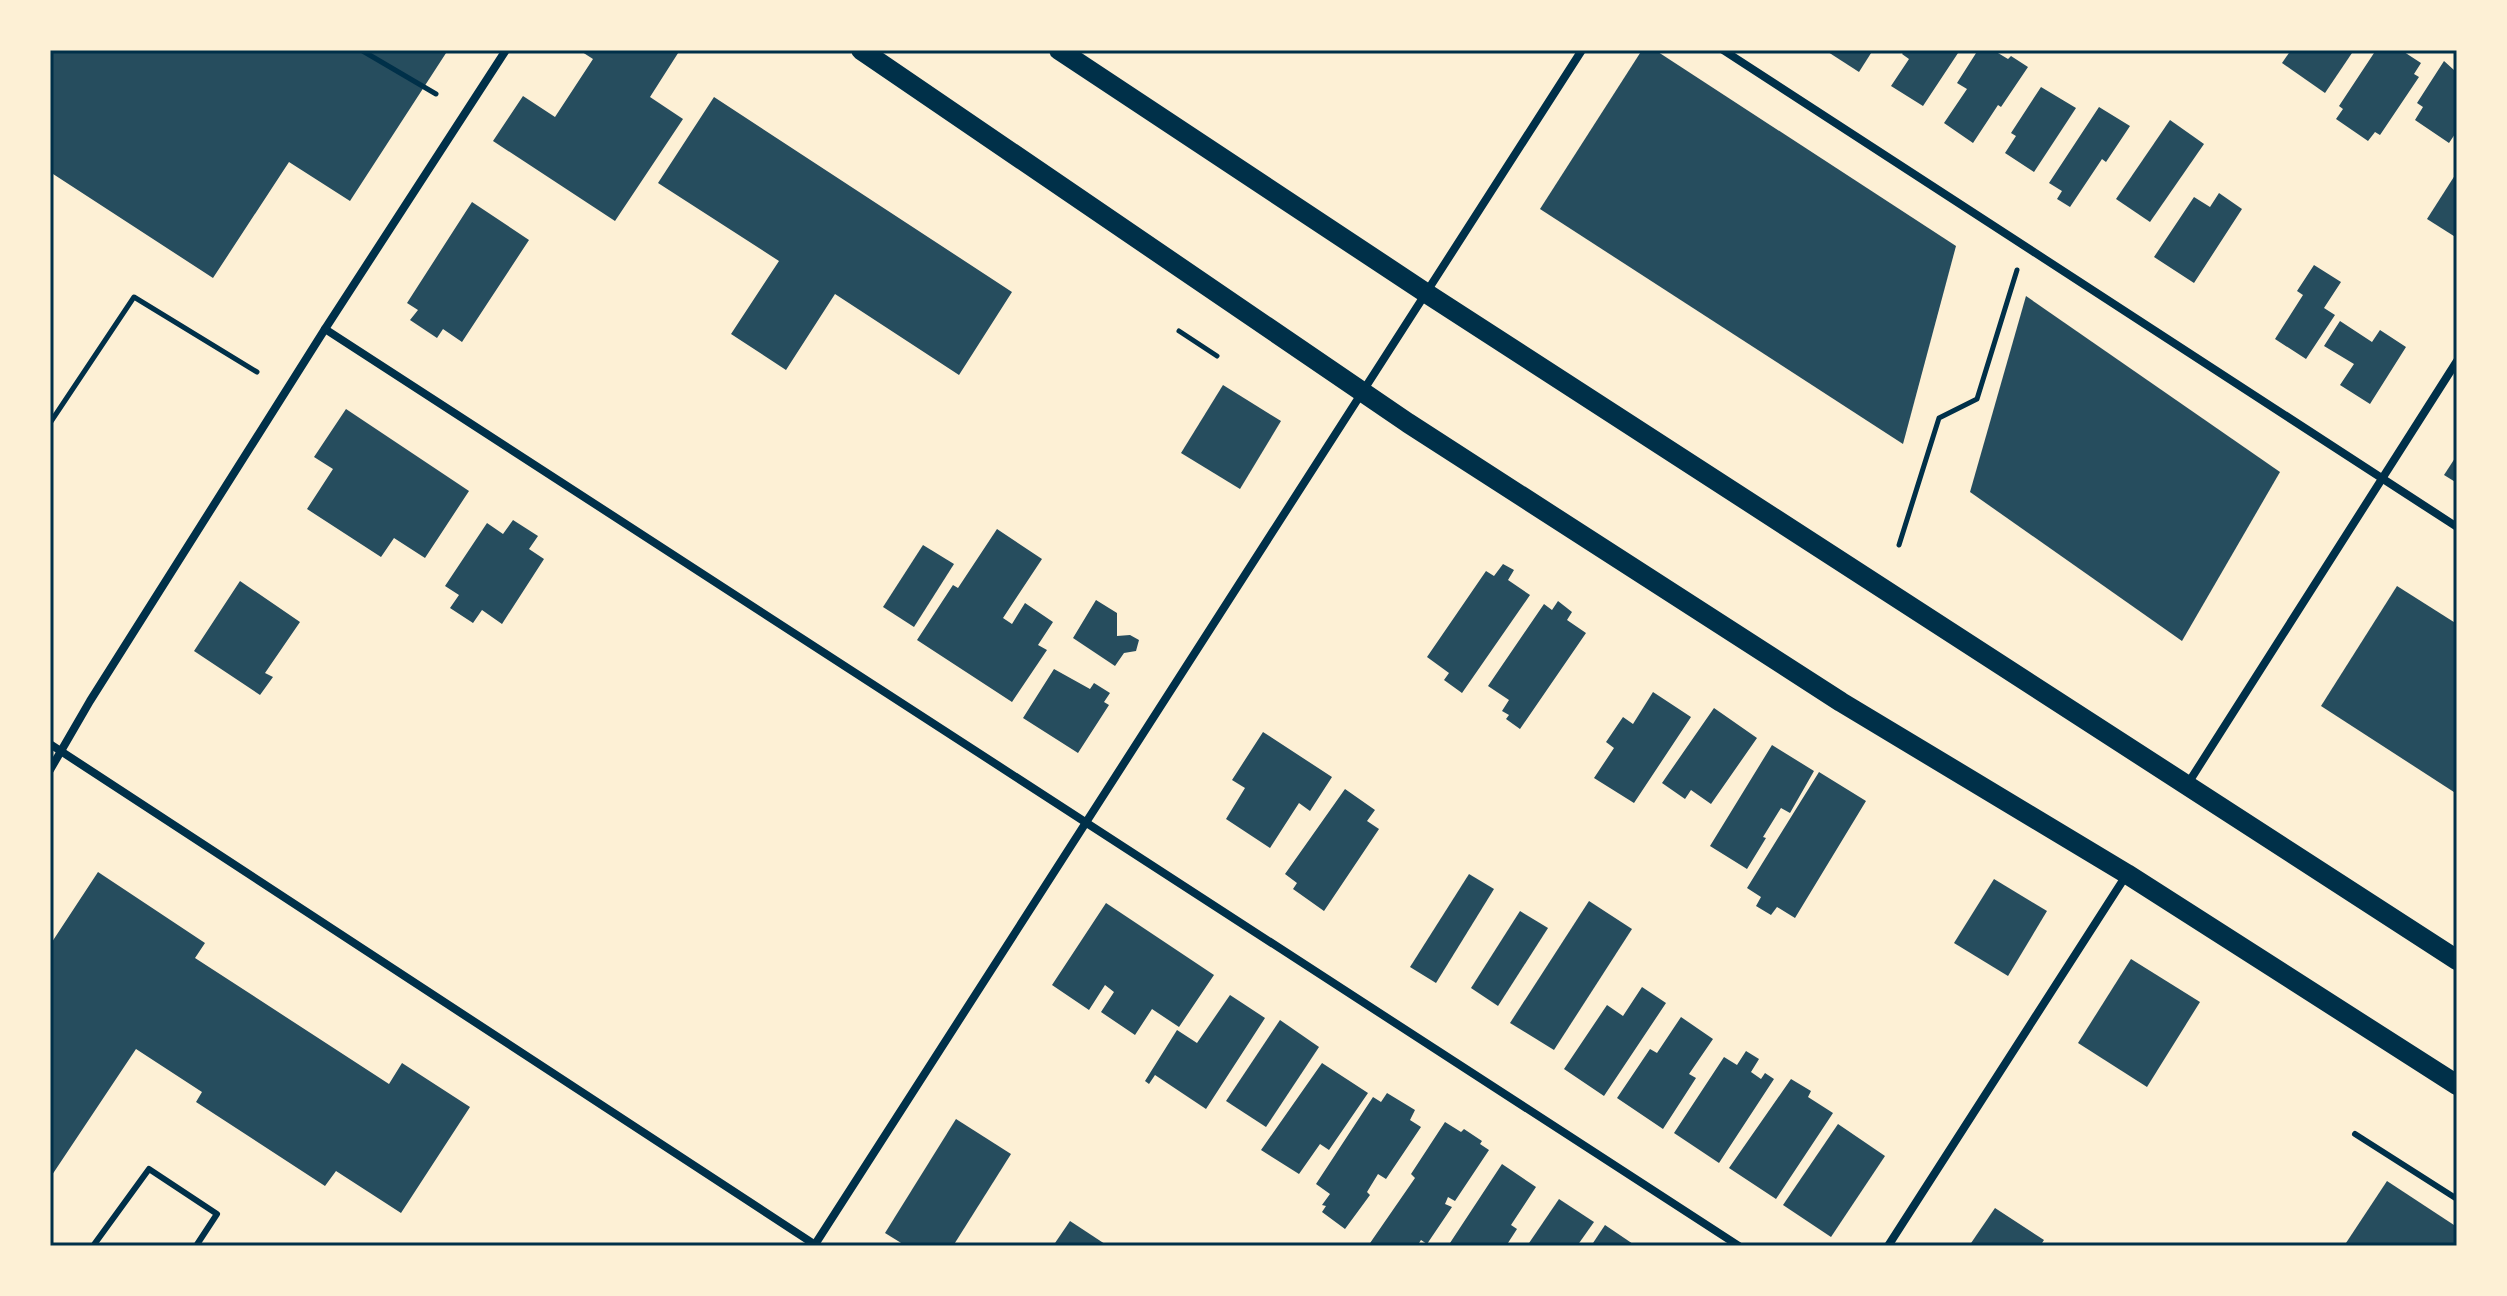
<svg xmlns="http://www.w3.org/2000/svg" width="2507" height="1296" viewBox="0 0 2507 1296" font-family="Quicksand,sans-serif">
<rect width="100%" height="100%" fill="#fdf0d5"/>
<!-- building -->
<g fill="#264d5e">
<path d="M50 50H448L350 201 289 162 213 278 50 172Z"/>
<path d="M579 50H680L650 97 683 119 615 221 493 141 523 96 555 117 593 59Z"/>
<path d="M1642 50H1655L1956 246 1903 444 1540 209Z"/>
<path d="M1830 50H1873L1859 72 1828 52Z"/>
<path d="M1905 50H1960L1923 106 1891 86 1909 59 1902 54Z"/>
<path d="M1978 50H1993L2008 59 2011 56 2028 67 2001 107 1998 105 1973 143 1944 123 1967 89 1957 83Z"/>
<path d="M2291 50H2354L2325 93 2282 63Z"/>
<path d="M2376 50H2401L2421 63 2414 74 2419 77 2380 135 2375 132 2368 141 2336 119 2343 109 2339 106Z"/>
<path d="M2444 61 2454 70 2457 66V131L2449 143 2415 120 2423 107 2417 103Z"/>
<path d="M2041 87 2076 108 2034 172 2005 153 2016 136 2011 133Z"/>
<path d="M714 97 1012 292 959 375 835 294 786 370 731 334 779 261 658 183Z"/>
<path d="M2099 107 2130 126 2106 162 2102 159 2070 207 2057 199 2062 191 2049 183Z"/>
<path d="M2170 120 2204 144 2150 222 2116 199Z"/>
<path d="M2457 172V238L2427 219Z"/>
<path d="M2219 193 2242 209 2194 283 2154 257 2194 197 2210 207Z"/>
<path d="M472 202 529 240 462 342 443 329 437 338 410 320 418 310 407 303Z"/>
<path d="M2314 265 2341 282 2324 308 2335 315 2306 359 2275 339 2303 295 2297 291Z"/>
<path d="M2026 296 2280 472 2182 641 1970 492Z"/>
<path d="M2340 321 2372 342 2380 330 2406 347 2370 404 2340 385 2354 364 2324 346Z"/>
<path d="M1223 385 1281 421 1240 489 1181 453Z"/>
<path d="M346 409 469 491 425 558 394 538 381 557 307 509 333 469 314 457Z"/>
<path d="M2457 455V483L2444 475Z"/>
<path d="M513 520 538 536 529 549 544 559 502 624 482 610 473 623 450 608 459 595 445 586 487 523 503 534Z"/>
<path d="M997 529 1042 559 1003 618 1012 624 1025 603 1053 622 1038 645 1047 650 1012 702 917 640 953 585 958 588Z"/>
<path d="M923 545 954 564 914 627 883 607Z"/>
<path d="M1503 564 1514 570 1508 580 1530 595 1462 693 1444 680 1449 673 1427 657 1486 571 1494 576Z"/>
<path d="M240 581 300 622 265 673 273 677 260 695 194 651Z"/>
<path d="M2397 586 2457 624V794L2321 706Z"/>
<path d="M1096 600 1117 613V636L1130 635 1139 640 1136 651 1124 653 1115 666 1073 638Z"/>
<path d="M1558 601 1572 612 1567 620 1586 633 1520 729 1506 719 1509 715 1502 711 1509 700 1488 686 1544 604 1552 610Z"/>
<path d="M1054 669 1090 689 1094 683 1110 693 1104 702 1109 705 1078 753 1023 718Z"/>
<path d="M1653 692 1691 717 1634 803 1594 778 1614 748 1606 742 1623 717 1633 724Z"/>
<path d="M1714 708 1757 738 1711 804 1691 790 1685 799 1662 783Z"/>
<path d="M1263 732 1332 777 1310 811 1299 803 1270 848 1226 819 1245 788 1232 780Z"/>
<path d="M1772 745 1814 771 1790 813 1781 808 1763 837 1766 838 1747 869 1710 846Z"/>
<path d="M1819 772 1866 801 1795 918 1777 907 1771 915 1756 906 1761 897 1747 888Z"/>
<path d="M1345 789 1375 810 1367 821 1379 829 1324 911 1293 889 1297 883 1285 874Z"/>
<path d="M98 872 205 943 195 958 389 1084 402 1063 470 1107 401 1213 336 1171 325 1186 196 1102 202 1092 136 1049 50 1178V945Z"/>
<path d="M1469 874 1494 889 1436 983 1410 967Z"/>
<path d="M1994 879 2047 911 2008 976 1954 943Z"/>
<path d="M1589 901 1632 929 1554 1050 1510 1023Z"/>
<path d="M1106 903 1214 975 1179 1027 1152 1009 1135 1035 1101 1012 1114 992 1105 985 1089 1010 1052 985Z"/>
<path d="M1520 911 1548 928 1498 1006 1471 988Z"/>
<path d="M2131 959 2200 1002 2147 1087 2078 1043Z"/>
<path d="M1642 987 1666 1003 1604 1096 1564 1069 1607 1005 1623 1016Z"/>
<path d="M1230 995 1265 1018 1206 1109 1155 1075 1149 1084 1145 1081 1177 1030 1197 1043Z"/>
<path d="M1681 1017 1713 1039 1689 1074 1696 1078 1663 1129 1617 1098 1650 1049 1657 1053Z"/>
<path d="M1280 1020 1319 1047 1266 1127 1226 1101Z"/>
<path d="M1746 1051 1759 1059 1751 1072 1761 1079 1765 1073 1774 1079 1719 1163 1674 1133 1724 1057 1737 1065Z"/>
<path d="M1322 1063 1368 1093 1329 1150 1320 1144 1299 1174 1261 1150Z"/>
<path d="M1791 1079 1811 1091 1808 1097 1833 1113 1776 1199 1729 1168Z"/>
<path d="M1387 1093 1415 1110 1410 1120 1421 1127 1386 1179 1378 1174 1367 1192 1370 1195 1345 1229 1322 1212 1326 1206 1322 1205 1330 1194 1316 1184 1373 1097 1381 1102Z"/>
<path d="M956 1119 1011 1154 953 1246H906L885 1233Z"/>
<path d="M1445 1122 1461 1132 1464 1129 1482 1141 1480 1144 1489 1150 1455 1201 1448 1197 1445 1204 1452 1207 1427 1244 1421 1240 1417 1246H1368L1415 1178 1411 1174Z"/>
<path d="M1838 1124 1885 1156 1831 1237 1783 1205Z"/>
<path d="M1502 1164 1536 1187 1511 1225 1517 1229 1506 1246H1448Z"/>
<path d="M2387 1181 2457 1227V1246H2344Z"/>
<path d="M1559 1199 1594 1222 1577 1246H1527Z"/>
<path d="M1995 1208 2044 1240 2040 1246H1969Z"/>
<path d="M1070 1221 1108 1246H1053Z"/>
<path d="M1605 1225 1636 1246H1591Z"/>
</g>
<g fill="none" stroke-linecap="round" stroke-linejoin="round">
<!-- path -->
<g stroke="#003049" stroke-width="5">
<path d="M361 50 436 94"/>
<path d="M1179 331 1217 356"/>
<path d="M50 423 134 297 257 372"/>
<path d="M1899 545 1939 418 1977 399 2017 270"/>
</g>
<!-- service -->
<g stroke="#003049" stroke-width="6">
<path d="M2355 1134 2457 1199"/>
<path d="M93 1246 149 1169 217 1214 196 1246"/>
</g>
<!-- minor -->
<g stroke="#003049" stroke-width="8">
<path d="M1723 50 2457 527"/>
<path d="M325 329 1739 1246"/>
<path d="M50 744 817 1246"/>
<path d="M50 770 90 701 325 329 506 50"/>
<path d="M2187 785 2457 361"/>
<path d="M814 1246 1582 50"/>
<path d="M1888 1246 2127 874"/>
</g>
<!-- primary -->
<g stroke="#003049" stroke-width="20">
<path d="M861 50 1408 423 1841 702 2127 874 2457 1085"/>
<path d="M1059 50 1426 293 2457 960"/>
</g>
</g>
<!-- border -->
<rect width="2507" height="1296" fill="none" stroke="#fdf0d5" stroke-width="104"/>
<rect x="52" y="52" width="2403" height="1192" fill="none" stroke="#003049" stroke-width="3"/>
</svg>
